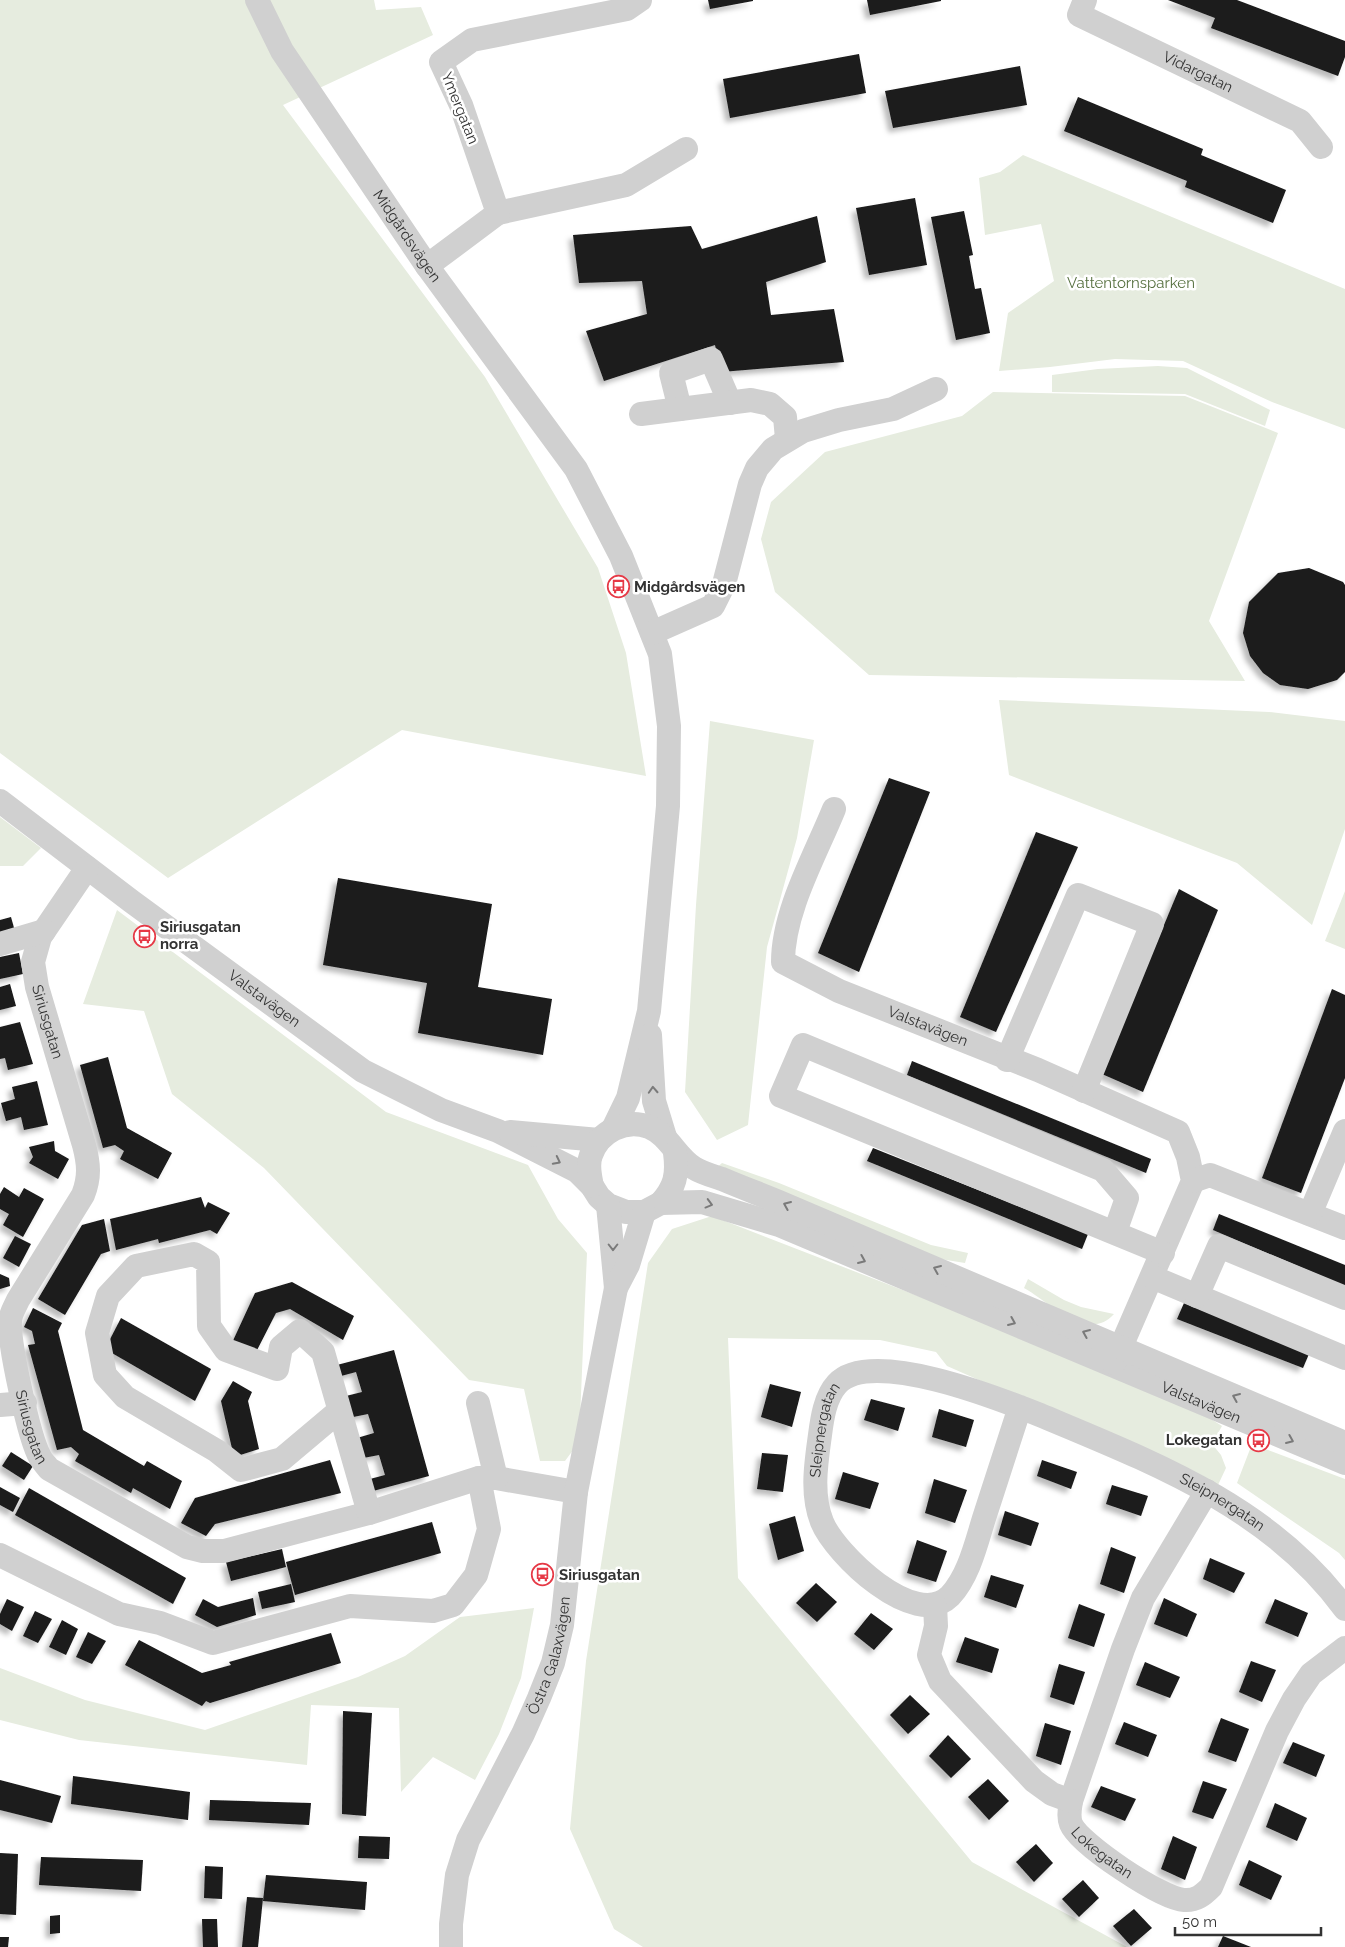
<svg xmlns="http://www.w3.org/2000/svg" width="1345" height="1947" viewBox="0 0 1345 1947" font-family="Raleway,sans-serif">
<defs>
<filter id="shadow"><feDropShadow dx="-4.5" dy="4.5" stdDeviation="2.5" flood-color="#0004"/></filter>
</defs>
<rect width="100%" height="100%" fill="#fff"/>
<!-- green -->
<g fill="#e6ecdf">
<path d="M0 0H374L376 10 421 7 433 35 283 105 485 377 598 568 626 653 646 776 402 730 168 878 0 753Z"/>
<path d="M1023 155 1345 289V429L1272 402 1183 361 1115 359 1050 367 999 371 1008 313 1054 281 1041 224 985 235 979 178 1000 172Z"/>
<path d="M1158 366 1187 368 1270 410 1265 426 1185 394 1052 392V375L1098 369Z"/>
<path d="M993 392 1185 396 1278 433 1209 621 1245 681 869 675 775 592 761 539 771 502 825 452 962 416Z"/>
<path d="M999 700 1269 712 1345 721V829L1312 925 1237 863 1009 775Z"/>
<path d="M710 721 814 740 797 838 767 947 748 1125 717 1140 685 1092 696 905Z"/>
<path d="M0 817 41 848 23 866H0Z"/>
<path d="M1345 891V949L1325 941Z"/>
<path d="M117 910 386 1112 528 1165 558 1219 587 1253 579 1442 565 1461H540L524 1389 469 1380 264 1168 172 1094 144 1011 83 1004Z"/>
<path d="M722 1163 779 1183 931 1245 968 1253 965 1263 934 1258 714 1170Z"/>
<path d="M712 1216 1173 1395 1222 1426 1212 1444 1221 1455 1226 1468 1218 1485 947 1366 936 1352 880 1340 728 1338 738 1578 972 1862 1127 1947H643L614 1929 570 1829 586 1661 648 1263 672 1229Z"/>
<path d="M1028 1279 1064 1300 1081 1307 1114 1314C1088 1344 1048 1301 1024 1288Z"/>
<path d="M1252 1444 1345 1479V1560L1339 1553 1237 1483Z"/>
<path d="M534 1608 521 1678 499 1734 475 1780 433 1757 401 1792 399 1708 311 1705 307 1765 79 1740 0 1720V1668L85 1700 205 1730 358 1677 405 1656 460 1617Z"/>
</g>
<!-- building -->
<g fill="#1a1a1a" filter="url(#shadow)">
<path d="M708 0H753V1L710 9Z"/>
<path d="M867 0H941V1L870 15Z"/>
<path d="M1168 0H1237L1345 41V57L1338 76 1211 28 1215 18Z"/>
<path d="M859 54 866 93 730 118 723 79Z"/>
<path d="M1020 66 1027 105 893 128 885 91Z"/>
<path d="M1078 97 1203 149 1201 155 1286 190 1273 223 1185 187 1187 181 1064 131Z"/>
<path d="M915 198 927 265 869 275 856 208Z"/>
<path d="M964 211 973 255 969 256 975 289 981 288 990 333 956 340 931 217Z"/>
<path d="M817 216 826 262 766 282 771 315 834 309 844 362 721 372 715 345 604 381 586 331 647 314 642 281 579 283 573 235 691 226 702 249Z"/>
<path d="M1309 568 1343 582 1345 585V672L1337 680 1308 689 1280 685 1263 673 1250 656 1243 633 1249 602 1278 573Z"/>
<path d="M889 778 930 792 859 972 818 953Z"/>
<path d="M1036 832 1078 847 996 1032 960 1017Z"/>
<path d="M338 878 492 904 478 987 552 999 543 1055 418 1033 427 983 323 965Z"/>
<path d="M1179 889 1218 910 1143 1092 1102 1074Z"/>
<path d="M11 917 16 935 0 939V920Z"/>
<path d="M19 953 23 974 0 979V957Z"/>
<path d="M10 984 16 1006 0 1010V987Z"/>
<path d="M1332 989 1345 995V1078L1301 1193 1262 1178Z"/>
<path d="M20 1022 33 1064 8 1070 5 1058 0 1059V1027Z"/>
<path d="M108 1057 127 1128 172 1153 158 1179 120 1159 124 1151 115 1145 103 1148 80 1065Z"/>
<path d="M912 1061 1151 1159 1146 1173 907 1075Z"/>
<path d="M37 1081 48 1125 24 1130 21 1117 6 1121 1 1103 15 1099 12 1087Z"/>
<path d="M54 1141 55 1151 69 1159 58 1179 29 1163 33 1157 29 1147Z"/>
<path d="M873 1148 1088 1234 1082 1249 867 1161Z"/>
<path d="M4 1187 19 1197 24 1188 44 1199 23 1237 3 1225 9 1214 0 1209V1194Z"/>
<path d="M201 1197 205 1208 208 1202 230 1213 217 1234 210 1230 159 1243 158 1239 116 1250 110 1219Z"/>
<path d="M1219 1214 1345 1265V1286L1213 1230Z"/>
<path d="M104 1219 110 1251 101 1254 65 1315 38 1299 82 1225Z"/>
<path d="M15 1236 31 1244 19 1267 3 1258Z"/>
<path d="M0 1274 9 1278 10 1286 0 1289Z"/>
<path d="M292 1282 354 1316 343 1340 290 1309 276 1313 254 1356 231 1345 255 1293Z"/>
<path d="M1184 1303 1309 1354 1303 1368 1177 1319Z"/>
<path d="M33 1308 62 1323 58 1331 83 1430 144 1466 147 1461 182 1481 170 1509 133 1488 131 1493 75 1461 79 1454 71 1447 57 1450 28 1345 35 1344 32 1331 24 1327Z"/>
<path d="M121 1318 211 1369 195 1401 105 1349Z"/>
<path d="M394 1350 429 1476 373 1491 370 1479 385 1475 379 1455 363 1458 357 1438 374 1433 368 1414 353 1417 346 1396 362 1392 356 1372 341 1376 337 1365Z"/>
<path d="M233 1381 252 1392 248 1401 259 1449 234 1457 221 1401Z"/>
<path d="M770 1384 801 1392 792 1427 761 1417Z"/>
<path d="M871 1399 905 1408 898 1431 864 1420Z"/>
<path d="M939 1409 974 1420 966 1447 932 1437Z"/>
<path d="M11 1452 33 1466 24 1480 2 1466Z"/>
<path d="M762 1453 788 1455 783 1492 757 1489Z"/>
<path d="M330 1460 341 1493 215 1524 206 1536 181 1523 195 1498Z"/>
<path d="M1042 1460 1077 1472 1071 1489 1037 1476Z"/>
<path d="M843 1472 879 1483 870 1509 835 1499Z"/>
<path d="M934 1479 967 1490 955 1523 925 1513Z"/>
<path d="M1112 1485 1148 1496 1141 1516 1106 1504Z"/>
<path d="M0 1487 20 1498 13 1512 0 1505Z"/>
<path d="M29 1488 186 1578 173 1604 15 1515Z"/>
<path d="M1005 1511 1039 1523 1031 1546 998 1535Z"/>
<path d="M795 1516 804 1551 778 1560 769 1524Z"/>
<path d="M432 1522 441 1553 295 1595 286 1562Z"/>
<path d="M917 1540 947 1551 936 1582 907 1573Z"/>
<path d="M1111 1547 1136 1557 1124 1593 1100 1584Z"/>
<path d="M282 1549 286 1567 231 1581 226 1562Z"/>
<path d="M1210 1558 1245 1573 1234 1593 1203 1579Z"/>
<path d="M991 1575 1024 1585 1016 1608 984 1597Z"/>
<path d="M816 1583 837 1602 817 1622 796 1603Z"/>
<path d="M291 1584 295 1602 262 1609 258 1592Z"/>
<path d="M253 1598 256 1615 217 1627 195 1615 203 1599 218 1607Z"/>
<path d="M1164 1598 1197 1614 1187 1637 1154 1624Z"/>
<path d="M7 1599 24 1607 12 1631 0 1624V1614Z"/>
<path d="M1275 1599 1308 1613 1298 1637 1265 1623Z"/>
<path d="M1079 1604 1105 1614 1094 1647 1068 1638Z"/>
<path d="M35 1611 52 1619 38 1643 23 1636Z"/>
<path d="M871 1613 893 1629 874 1650 854 1634Z"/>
<path d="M62 1620 78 1629 66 1655 49 1647Z"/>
<path d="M88 1632 106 1641 92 1664 76 1657Z"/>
<path d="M331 1633 341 1663 210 1703 206 1701 202 1706 125 1665 139 1640 202 1673 231 1665 229 1662Z"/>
<path d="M965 1637 999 1649 992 1673 956 1662Z"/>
<path d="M1251 1661 1276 1670 1262 1702 1239 1692Z"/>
<path d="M1145 1662 1180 1677 1170 1698 1136 1685Z"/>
<path d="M1059 1664 1085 1672 1074 1705 1050 1697Z"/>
<path d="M910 1695 930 1714 908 1734 890 1715Z"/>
<path d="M343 1711 372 1713 366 1816 342 1814Z"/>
<path d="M1221 1718 1249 1729 1236 1762 1208 1752Z"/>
<path d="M1124 1722 1157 1735 1148 1757 1115 1744Z"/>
<path d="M1045 1723 1071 1731 1061 1765 1036 1756Z"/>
<path d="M948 1735 971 1759 951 1778 929 1756Z"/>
<path d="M1293 1742 1325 1755 1316 1777 1283 1763Z"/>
<path d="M73 1776 190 1792 188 1820 71 1804Z"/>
<path d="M988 1779 1009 1801 989 1820 968 1797Z"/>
<path d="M0 1780 61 1796 52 1823 0 1810Z"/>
<path d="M1203 1781 1227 1789 1213 1819 1192 1812Z"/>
<path d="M1101 1786 1136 1799 1125 1821 1091 1807Z"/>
<path d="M210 1800 311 1803 309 1825 209 1820Z"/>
<path d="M1275 1803 1307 1818 1297 1841 1266 1827Z"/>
<path d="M359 1836 390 1837 389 1859 358 1858Z"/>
<path d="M1173 1836 1197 1847 1185 1880 1161 1869Z"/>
<path d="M1036 1844 1053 1863 1034 1882 1016 1862Z"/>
<path d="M0 1853 18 1854 16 1915 0 1914Z"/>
<path d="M41 1857 143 1860 141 1891 39 1885Z"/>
<path d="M1249 1860 1282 1876 1271 1900 1239 1885Z"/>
<path d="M205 1866 223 1867 222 1899 204 1898Z"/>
<path d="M266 1875 367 1882 365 1910 263 1901Z"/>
<path d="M1083 1880 1099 1898 1079 1917 1062 1899Z"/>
<path d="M247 1897 263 1898 258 1947H242Z"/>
<path d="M1134 1909 1152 1928 1131 1946 1113 1926Z"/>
<path d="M60 1915V1933L50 1934V1916Z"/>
<path d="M202 1919H217L218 1947H203Z"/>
<path d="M1223 1936 1251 1947H1218Z"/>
<path d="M0 1937H9L8 1947H0Z"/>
</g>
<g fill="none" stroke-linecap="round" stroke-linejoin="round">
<!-- minor -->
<g stroke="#d0d0d0" stroke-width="24">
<path id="s1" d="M257 0 282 51 427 266 576 469 621 556 660 654 669 726 668 806 649 1011 628 1098 613 1129"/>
<path id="s2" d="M1085 0 1079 15 1300 121 1321 147"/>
<path d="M498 213 626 185 686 149"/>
<path d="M427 266 498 213 461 105 441 62 472 40 627 9 640 0"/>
<path d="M680 409 671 373 711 359 730 403"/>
<path d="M641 414 751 400 770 404 785 417 787 439"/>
<path d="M652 633 713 606 724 584 750 484 757 468 773 449 803 431 839 420 893 409 936 389"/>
<path id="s3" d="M0 801 131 901 363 1071 441 1110 498 1131 577 1171 592 1186 599 1197 608 1205 626 1212H644L661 1203 702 1202 779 1225 1345 1463"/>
<path id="s4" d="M834 809C815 856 783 911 783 962L839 991 1038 1070 1178 1132 1188 1157 1193 1181 1114 1363"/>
<path id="s5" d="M87 868 40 937 33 962 37 987 84 1145C89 1164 90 1177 83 1195L18 1300C15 1307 10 1314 10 1322 9 1344 29 1438 40 1457 42 1461 46 1465 49 1469L187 1547 203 1551H224L369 1513 479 1478H496L576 1492"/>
<path d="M0 944 44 931"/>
<path d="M650 1035 654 1101 665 1137"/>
<path d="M1007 1060 1078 895 1152 924 1084 1091"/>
<path d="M510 1132 599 1140"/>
<path d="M1193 1181 1210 1175 1345 1228"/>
<path d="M592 1186C590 1176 587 1165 591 1155 599 1132 625 1118 649 1127 669 1135 676 1157 694 1168 702 1173 713 1176 722 1179 743 1188 765 1196 786 1205L1345 1443"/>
<path d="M661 1203C675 1187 678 1175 675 1153"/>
<path d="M608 1205 616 1288"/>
<path d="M1310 1214 1345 1131"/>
<path d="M1115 1232 1127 1198 1103 1170 803 1045 781 1096 1163 1253"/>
<path d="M1152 1277 1345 1358"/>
<path d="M1197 1296 1219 1246 1345 1298"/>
<path d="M478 1403 496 1478"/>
<path d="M0 1405 25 1403"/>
<path id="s6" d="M1020 1407C1009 1442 997 1477 986 1512 977 1539 970 1575 950 1596 915 1631 835 1554 822 1522 811 1494 816 1464 820 1435 822 1419 825 1397 837 1384 870 1347 1000 1399 1040 1415 1152 1462 1271 1507 1345 1609"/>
<path d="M339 1411 282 1459 241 1470 217 1451 125 1397 105 1375 97 1333 108 1296 136 1266 194 1254 208 1262 209 1326 226 1350 277 1369 281 1347 300 1331 323 1352 369 1513"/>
<path id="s7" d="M1207 1491 1143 1598 1123 1649 1071 1801C1070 1809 1068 1816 1071 1824 1079 1844 1162 1899 1184 1900 1196 1901 1203 1895 1211 1887L1277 1731 1294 1699 1311 1674 1345 1648"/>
<path d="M0 1555 119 1614 160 1623 213 1643 350 1606 433 1611 453 1605 476 1575 489 1529 479 1478"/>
<path d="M935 1605 936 1626 929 1655 940 1681 1034 1781 1052 1794 1071 1801"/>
<path id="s8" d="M451 1947V1924L457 1875 468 1840 523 1734 539 1698 553 1663 562 1625 576 1492 616 1288 628 1265 644 1212"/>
</g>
</g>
<!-- one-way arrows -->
<defs><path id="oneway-chevron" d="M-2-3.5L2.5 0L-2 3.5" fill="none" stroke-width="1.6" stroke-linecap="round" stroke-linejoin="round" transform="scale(1.25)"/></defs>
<g stroke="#7a7a7a">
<use href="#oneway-chevron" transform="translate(653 1090) rotate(-93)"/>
<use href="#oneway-chevron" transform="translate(557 1161) rotate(27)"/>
<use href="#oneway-chevron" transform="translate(709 1204) rotate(15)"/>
<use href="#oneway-chevron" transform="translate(787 1205) rotate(-157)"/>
<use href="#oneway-chevron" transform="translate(613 1247) rotate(90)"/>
<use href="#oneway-chevron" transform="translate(862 1260) rotate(23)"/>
<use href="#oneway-chevron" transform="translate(937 1269) rotate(-157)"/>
<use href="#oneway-chevron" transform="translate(1012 1322) rotate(23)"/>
<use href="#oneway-chevron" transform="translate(1086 1333) rotate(-157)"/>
<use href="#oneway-chevron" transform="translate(1236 1397) rotate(-157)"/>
<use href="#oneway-chevron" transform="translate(1290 1440) rotate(23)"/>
</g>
<!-- icons -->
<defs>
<symbol id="bus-ring" viewBox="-11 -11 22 22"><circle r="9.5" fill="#fff" stroke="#e63946" stroke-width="1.5"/><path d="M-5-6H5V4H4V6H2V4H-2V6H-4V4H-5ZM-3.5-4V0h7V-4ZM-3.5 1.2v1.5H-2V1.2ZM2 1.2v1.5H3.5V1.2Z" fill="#e63946"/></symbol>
</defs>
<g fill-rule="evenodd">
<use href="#bus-ring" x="606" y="574" width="25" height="25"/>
<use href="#bus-ring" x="132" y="924" width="25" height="25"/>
<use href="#bus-ring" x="1246" y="1428" width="25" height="25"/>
<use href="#bus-ring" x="530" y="1562" width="25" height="25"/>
</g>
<g text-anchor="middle" stroke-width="5" stroke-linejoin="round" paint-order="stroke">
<!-- street labels -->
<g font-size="15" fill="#333" stroke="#fff">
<text dy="5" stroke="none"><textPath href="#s2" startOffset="148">Vidargatan</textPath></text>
<text transform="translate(460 108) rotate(68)" y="5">Ymergatan</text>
<text dy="5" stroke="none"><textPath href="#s1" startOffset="280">Midgårdsvägen</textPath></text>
<text dy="5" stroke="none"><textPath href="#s3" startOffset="330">Valstavägen</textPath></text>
<text dy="5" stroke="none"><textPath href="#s5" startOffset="171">Siriusgatan</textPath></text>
<text dy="5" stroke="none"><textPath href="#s4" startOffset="321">Valstavägen</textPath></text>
<text dy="5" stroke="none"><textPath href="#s3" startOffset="1371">Valstavägen</textPath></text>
<text dy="5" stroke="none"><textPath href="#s5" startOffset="605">Siriusgatan</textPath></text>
<text dy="5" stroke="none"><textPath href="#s6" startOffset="460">Sleipnergatan</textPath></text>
<text dy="5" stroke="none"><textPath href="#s6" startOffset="924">Sleipnergatan</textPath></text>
<text dy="5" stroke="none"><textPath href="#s8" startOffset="312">Östra Galaxvägen</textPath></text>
<text dy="5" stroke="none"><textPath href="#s7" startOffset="406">Lokegatan</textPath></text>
</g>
<!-- park labels -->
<g font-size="15" fill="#56703f" stroke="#fff">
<text x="1131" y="288">Vattentornsparken</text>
</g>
<!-- poi labels -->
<g font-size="15" font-weight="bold" fill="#333" stroke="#fff" text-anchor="start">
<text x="634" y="592">Midgårdsvägen</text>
<text x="160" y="932">Siriusgatan<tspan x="160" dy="17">norra</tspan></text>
<text x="1242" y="1445" text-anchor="end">Lokegatan</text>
<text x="559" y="1580">Siriusgatan</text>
</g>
</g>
<!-- scale -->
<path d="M1175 1927v8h146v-8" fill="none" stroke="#333333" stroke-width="2.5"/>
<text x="1182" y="1927" font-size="15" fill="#333333" stroke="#ffffff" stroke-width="4" paint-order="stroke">50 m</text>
</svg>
